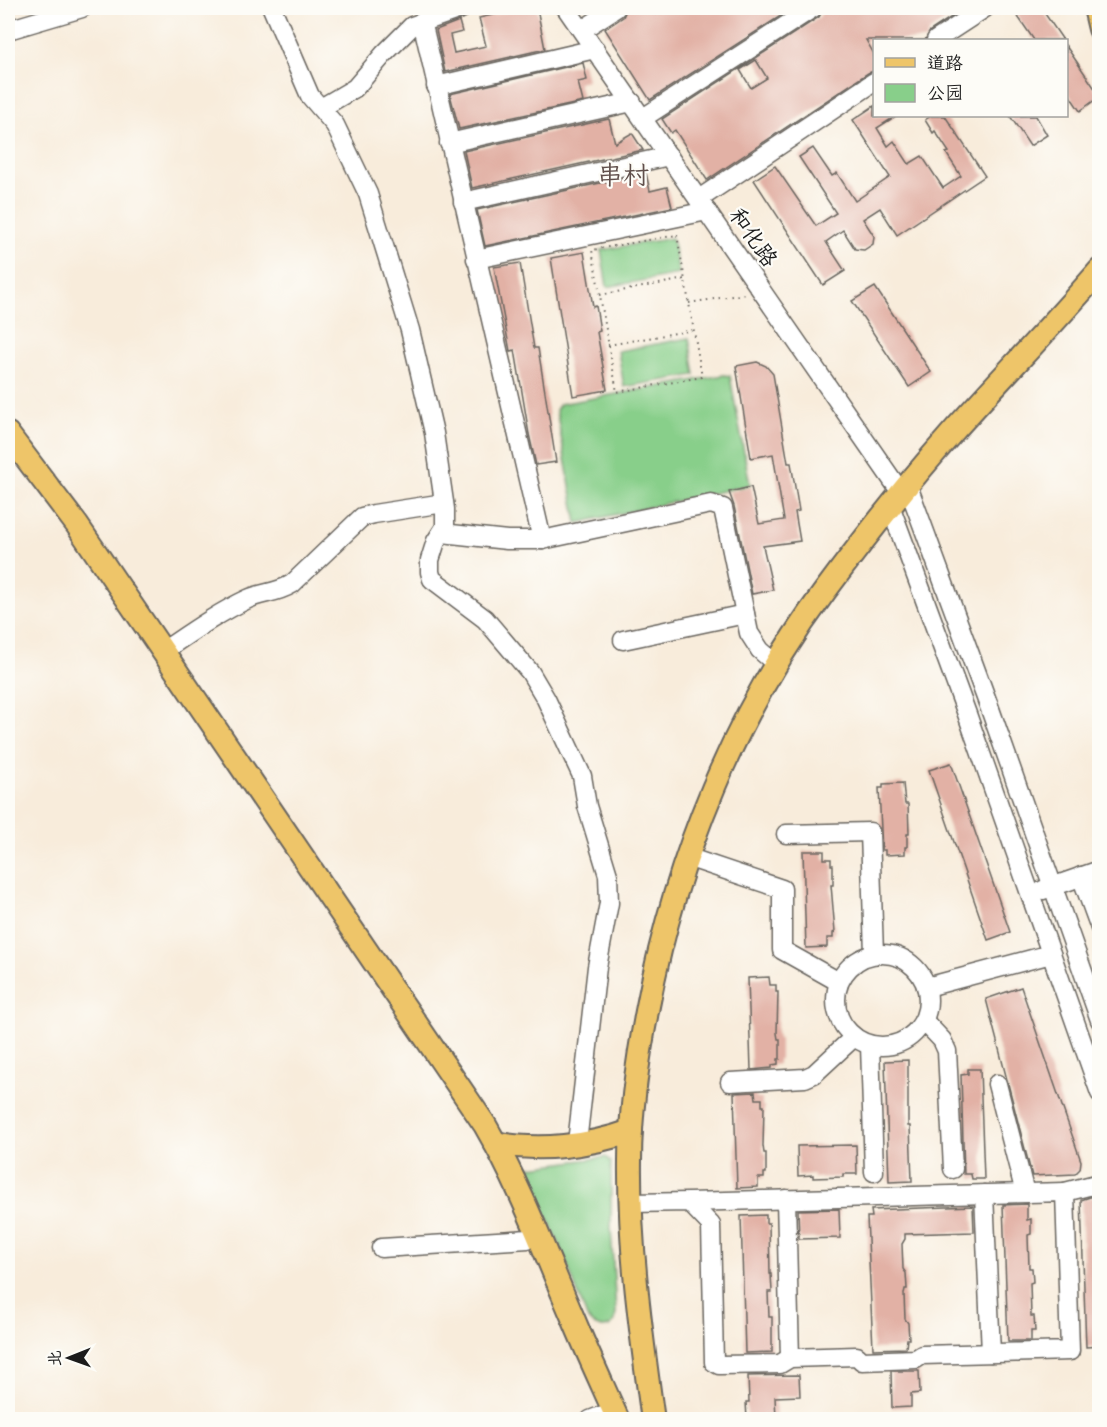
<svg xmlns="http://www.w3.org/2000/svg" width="1107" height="1427" viewBox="0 0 1107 1427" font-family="'Shantell Sans','LXGW WenKai TC',sans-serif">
<rect width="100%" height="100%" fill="#fdfcf7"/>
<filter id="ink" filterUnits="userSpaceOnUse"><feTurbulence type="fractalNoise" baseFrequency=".0167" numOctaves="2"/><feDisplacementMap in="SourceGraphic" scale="12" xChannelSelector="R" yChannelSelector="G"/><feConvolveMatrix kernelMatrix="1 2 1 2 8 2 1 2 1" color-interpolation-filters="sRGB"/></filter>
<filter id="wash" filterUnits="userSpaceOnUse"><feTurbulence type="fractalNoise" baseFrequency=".008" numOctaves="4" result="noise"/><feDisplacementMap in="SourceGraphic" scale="24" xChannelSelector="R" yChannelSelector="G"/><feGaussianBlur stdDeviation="1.35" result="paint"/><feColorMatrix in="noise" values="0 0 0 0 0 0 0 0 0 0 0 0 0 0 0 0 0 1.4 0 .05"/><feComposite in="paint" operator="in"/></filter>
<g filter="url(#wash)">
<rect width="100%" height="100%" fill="#f8ecdb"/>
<!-- green -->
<g fill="#88cf8a" stroke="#527653" stroke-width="1.5">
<path d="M672 238 679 274 607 287 601 250Z"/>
<path d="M689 338 695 375 624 387 618 351Z"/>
<path d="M724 375 730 376 750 485 577 523 556 410 560 404Z"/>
<path d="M606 1157 611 1162V1229L616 1312C615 1332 598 1332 587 1318L561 1248 527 1172 531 1167Z"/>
</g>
<g id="blocks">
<!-- building -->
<g fill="#e2b1a5" fill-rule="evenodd">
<path d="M524 8H537L545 49 445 72 436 30 459 21 462 32 450 35 454 53 486 46 479 18Z"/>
<path d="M627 8H793L650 100 605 29 623 17Z"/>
<path d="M824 8H965L930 31 925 40H866L874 54V71L868 73 707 180 675 130 671 133 662 119 819 17ZM756 60 767 78 751 88 740 70Z"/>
<path d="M1012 8H1041L1063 40H1034Z"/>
<path d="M1066 46 1100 96 1080 111 1066 90Z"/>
<path d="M583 63 587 80 578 82 583 102 459 129 450 94Z"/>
<path d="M874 106V116H896L877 128 888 146 894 141 909 164 922 156 943 188 961 176 946 153 949 152 935 131 933 133 925 120 931 116H945L985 176 897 235 880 208 863 219 874 236 873 244 864 250 855 249 843 230 826 242 845 271 823 285 754 180 775 166 816 226 836 213 799 157 813 148 832 176 837 173 855 201 890 177 853 120Z"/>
<path d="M1010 116H1036L1047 135 1030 146Z"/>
<path d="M609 119 615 143 632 133 643 150 472 188 464 151Z"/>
<path d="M646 173 650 191 667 187 672 207 485 246 477 210Z"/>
<path d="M584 252 593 307 596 306 600 331 597 332 607 390 573 396 551 258Z"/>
<path d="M520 263 534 348H538L556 462 536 465 529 434 515 350 510 351 494 267Z"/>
<path d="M875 287 931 372 909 387 852 301Z"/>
<path d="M757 362 766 366 773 374 788 463H791L799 511 795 512 800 541 763 546 773 590 752 594 734 506 729 492 751 487 759 524 784 520 773 454 751 458 736 366Z"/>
<path d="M951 763 1010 932 988 940 929 770Z"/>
<path d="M903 783 905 804H908L909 834H907V847H905V854L885 855V850H882L879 788H883V784Z"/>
<path d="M803 851H824V859H831V865H833V885H831L835 932 833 933V938H827V947L806 948Z"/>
<path d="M769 977 770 985H776V992H778L777 1033 778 1039H780V1059H778V1064L772 1065V1068L751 1070 748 978Z"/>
<path d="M1021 987 1081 1161 1080 1169 1075 1174 1032 1176 986 999Z"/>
<path d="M908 1060V1126H910L912 1181 889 1182 885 1061Z"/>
<path d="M968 1069H980L984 1179H972L971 1174H964L961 1075 968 1074Z"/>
<path d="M755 1092 756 1099H762V1106H764L763 1146 764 1153H766V1173H764V1178H758V1187L737 1188 734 1093Z"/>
<path d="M856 1145 857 1174H843V1177L813 1178V1175L798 1176 797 1146Z"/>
<path d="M1090 1197H1100V1346L1086 1347 1081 1200Z"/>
<path d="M1027 1204V1220L1031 1219V1234L1028 1235 1029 1268H1032L1033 1282 1030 1283 1031 1316H1034L1035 1331H1031V1341H1008L1003 1205Z"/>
<path d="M973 1206 974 1232 905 1234V1239L902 1244 903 1269 906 1273 907 1289H905L904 1294 905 1319 908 1323 909 1339H907L906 1348 873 1349 867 1217H872L871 1210Z"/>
<path d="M839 1209 840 1238 799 1239 798 1210Z"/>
<path d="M766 1215V1223H769L770 1274H771L772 1292H768L769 1317H772V1352L745 1353 741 1216Z"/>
<path d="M891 1371H919L920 1393 911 1394V1407L892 1408Z"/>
<path d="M799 1375 800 1396 775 1397 776 1419H747L746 1402H749L748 1376Z"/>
</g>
</g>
</g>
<g filter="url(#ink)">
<use href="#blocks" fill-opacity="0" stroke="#69655f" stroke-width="1.5"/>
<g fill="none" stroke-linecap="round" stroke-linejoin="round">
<defs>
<g id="minor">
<path d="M272 8 310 96 335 125 368 194 410 330 434 433 445 509V527L436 541 430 560V572L432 579 485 619 530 672 546 699 582 776 587 806 608 875 609 903 597 967 577 1143"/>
<path d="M566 8 902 494"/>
<path d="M422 21 542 540"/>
<path d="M8 30 82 8"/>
<path d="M582 30 616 8"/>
<path d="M936 40 985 8"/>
<path d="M436 86 595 49"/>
<path d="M321 108 355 88 384 54 412 26 463 8"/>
<path d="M643 118 813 8"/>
<path d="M449 143 632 102"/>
<path d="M699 199 874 82"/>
<path d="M463 202 669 156"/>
<path d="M476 259 707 211"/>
<path d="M908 486 989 706 1100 1020"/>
<path d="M891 508 967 714 1100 1093"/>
<path d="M442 533 507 540H542L711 504 723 508 749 633 760 650 777 665"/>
<path d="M623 640 745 614"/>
<path d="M163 651C190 633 218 613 248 599 263 592 275 594 292 584L362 517 374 514 444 503"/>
<path d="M786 834 870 832 874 954"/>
<path d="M687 857 782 889V950L839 982"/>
<path d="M1081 876 1100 928"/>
<path d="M1043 890 1100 870"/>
<circle cx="882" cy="1000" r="46"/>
<path d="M927 987 1051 954"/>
<path d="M924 1021 942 1040 947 1051 953 1169"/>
<path d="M870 1045 874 1172"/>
<path d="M730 1082 805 1078 814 1074 854 1037"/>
<path d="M997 1084 1025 1193"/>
<path d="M1065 1192 1100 1183"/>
<path d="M984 1194 991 1353"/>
<path d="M786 1199 790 1358"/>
<path d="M631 1203 689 1202 1065 1192 1070 1351 922 1355 916 1359 862 1361 857 1356 790 1358 780 1364 719 1365 714 1362 711 1225 689 1202"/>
<path d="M381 1248 528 1239"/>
<path d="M590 1420 603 1415"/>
</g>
<g id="major">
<path d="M1095 8 1100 29"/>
<path d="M8 434 77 525 485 1125C522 1189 544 1251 573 1318 587 1352 603 1386 618 1420"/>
<path d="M495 1143C539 1152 589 1146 631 1131"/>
<path d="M653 1420C641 1334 629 1247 630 1161 630 1109 638 1057 648 1006 676 858 735 712 825 591 865 537 907 484 951 434 1000 379 1052 326 1100 270"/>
</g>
</defs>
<!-- minor casing -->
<use href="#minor" stroke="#69655f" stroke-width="21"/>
<!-- major casing -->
<use href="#major" stroke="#69655f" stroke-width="26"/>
<!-- path -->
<g stroke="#69655f" stroke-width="2" stroke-dasharray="1.5 4.5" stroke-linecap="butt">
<path d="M677 235 702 377 617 392 592 250Z"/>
<path d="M600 295 685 279"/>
<path d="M689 303 745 294"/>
<path d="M608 345 693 330"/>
</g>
<!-- minor -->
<use href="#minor" stroke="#fff" stroke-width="18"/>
<!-- major -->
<use href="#major" stroke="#eec569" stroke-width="22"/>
</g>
</g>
<g text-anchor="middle" stroke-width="4.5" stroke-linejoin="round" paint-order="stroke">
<!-- street labels -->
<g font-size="22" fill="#1c1c1c" stroke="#fdfcf7">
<text transform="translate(754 237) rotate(55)" y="8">和化路</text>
</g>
<!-- quarter labels -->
<g font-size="26" fill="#61504c" stroke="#fdfcf7">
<text x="623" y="184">串村</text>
</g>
</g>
<!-- margin -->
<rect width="1107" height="1427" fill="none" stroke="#fdfcf7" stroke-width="30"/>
<!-- legend -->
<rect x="873" y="39" width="195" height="78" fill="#fdfcf7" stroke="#a3a29f" stroke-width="1.5"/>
<rect x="885" y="58" width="30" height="9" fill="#eec569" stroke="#a3a29f" stroke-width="1.5"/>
<text x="927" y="69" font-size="18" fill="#1c1c1c">道路</text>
<rect x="885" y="84" width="30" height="18" fill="#88cf8a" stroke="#a3a29f" stroke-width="1.5"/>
<text x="927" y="99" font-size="18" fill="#1c1c1c">公园</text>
<!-- north arrow -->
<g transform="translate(69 1358) rotate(269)" stroke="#fdfcf7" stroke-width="4.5" paint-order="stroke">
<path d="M0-4.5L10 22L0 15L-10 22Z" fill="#1c1c1c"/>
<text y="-9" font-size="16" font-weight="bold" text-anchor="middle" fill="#1c1c1c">北</text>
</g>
</svg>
